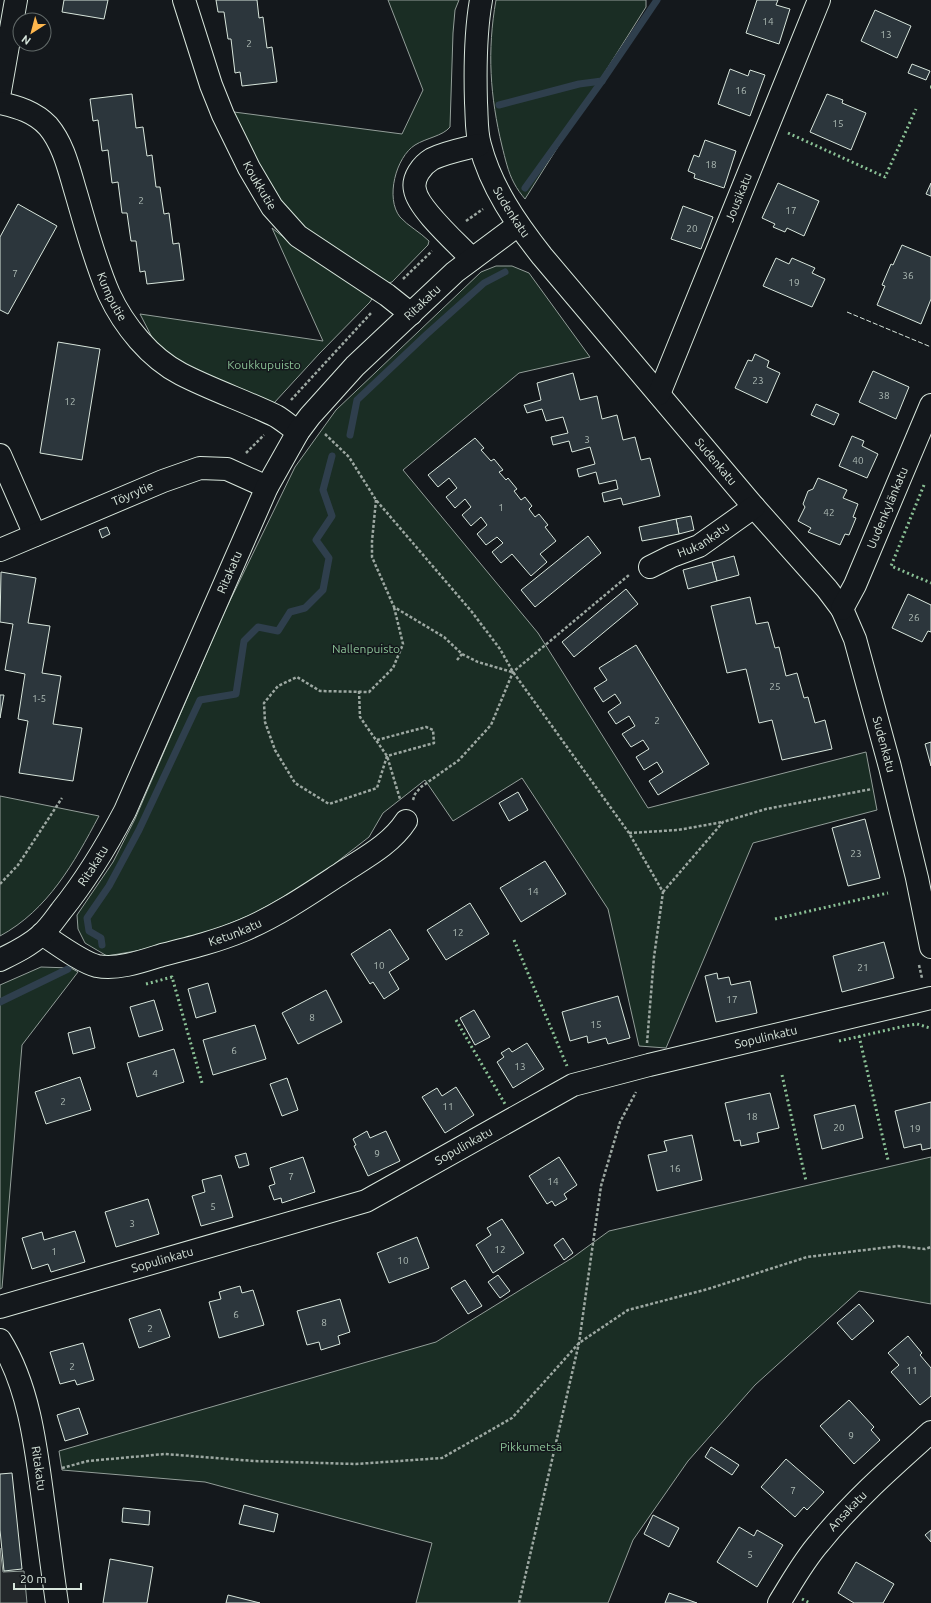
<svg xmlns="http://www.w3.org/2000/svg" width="931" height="1603" viewBox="0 0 931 1603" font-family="Ubuntu,sans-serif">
<rect width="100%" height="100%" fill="#14181c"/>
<!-- green -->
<g fill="#1a2d24" stroke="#939e99">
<path d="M388 0H459L455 10 453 33 450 127C443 136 426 138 415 145 396 157 385 198 400 217 408 226 420 232 429 241L428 245 392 282 388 283 305 229 286 209 253 158 234 112 402 134 423 90Z"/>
<path d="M496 0H646V7L525 199C521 194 517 189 514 183 508 172 505 158 502 146 490 96 487 51 496 0Z"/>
<path d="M272 228 301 251 373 297 370 302 319 354 274 403 213 381 157 347 140 314 323 341Z"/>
<path d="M496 266H512L529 273 590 357 519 373 403 470 538 633 648 808 866 752 877 810 753 843 666 1048 639 1046 608 909 522 778 453 821 425 780 383 813 369 837 315 879 253 914 204 934 147 949 107 956 85 943 78 929 77 915 113 862 135 819 223 615 295 467 336 410 481 272Z"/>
<path d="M0 796 99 816C74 863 48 910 0 936Z"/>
<path d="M41 967 71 968 78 972 22 1045 2 1288 0 1289V985Z"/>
<path d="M931 1157V1304L859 1291 755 1385 688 1461 633 1540 608 1603H416L432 1543 205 1482 62 1470 59 1451 436 1342 572 1258 609 1231Z"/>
</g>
<!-- parking -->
<path fill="#24282b" stroke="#939e99" d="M0 1548 3 1572 24 1571 27 1603H0Z"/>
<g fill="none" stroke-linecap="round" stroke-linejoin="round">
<!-- stream -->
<g stroke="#2f3f4d" stroke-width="7">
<path d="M499 105 579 84 602 81"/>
<path d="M525 188 602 81 657 0"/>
<path d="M350 435 357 400 427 334 484 283 505 272"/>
<path d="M102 945 101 938 89 931 87 918 109 886 139 830 200 700 236 694 244 641 258 627 278 631 290 612 305 608 323 590 329 558 316 540 332 516 323 490 332 456"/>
<path d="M0 1002 68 969"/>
</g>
</g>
<!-- building -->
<g fill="#2c363c" stroke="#d8e6dc">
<path d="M64 0H108L104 19 62 12Z"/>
<path d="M216 0H257L259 18 263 17 267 48 272 47 277 82 242 86 240 72 235 73 231 39H228L224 12H218Z"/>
<path d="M757 0H778L776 5 790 9 779 44 746 33Z"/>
<path d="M875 10 911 26 897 58 861 41Z"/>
<path d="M912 64 930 71 926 80 908 73Z"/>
<path d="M730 69 748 76 750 70 765 75 750 116 718 104Z"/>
<path d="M132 94 136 128 143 127 147 156 152 155 156 187H160L164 214 169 213 173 244 179 243 184 280 147 284 145 271 140 272 136 241H131L127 213H122L118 182 112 183 108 150 102 151 98 120 93 121 90 99Z"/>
<path d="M827 94 843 100 842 103 866 113 851 150 810 132Z"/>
<path d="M705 140 736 151 724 188 694 178 695 174 688 171 694 155 699 157Z"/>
<path d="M778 183 819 201 804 236 787 228 785 232 773 227 775 224 762 218Z"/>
<path d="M931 183V196L926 194Z"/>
<path d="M18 204 57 226 8 314 0 310V237Z"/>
<path d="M683 206 713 217 701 249 671 239Z"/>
<path d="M902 245 931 257V299L921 324 877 305 885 286 882 285 891 264 893 265Z"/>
<path d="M776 258 789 264 792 258 815 268 812 273 825 279 812 307 763 286Z"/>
<path d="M58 342 100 349 82 460 40 453Z"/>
<path d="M755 354 769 361 767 367 780 373 767 403 735 388 748 360 752 361Z"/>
<path d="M873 371 909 387 896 419 859 402Z"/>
<path d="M573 373 580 400 597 396 602 419 617 415 623 440 635 437 641 460 650 458 660 496 623 505 621 498 604 502 602 493 618 489 616 480 599 484 596 472 579 477 577 469 595 464 590 447 572 452 569 441 553 445 551 437 568 433 563 417 546 421 542 409 527 413 524 405 541 400 537 383Z"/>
<path d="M816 404 839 414 834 425 811 415Z"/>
<path d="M852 436 864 441 862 446 878 454 867 478 839 466Z"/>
<path d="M475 438 484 448 481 450 491 461 494 459 503 470 499 472 506 480 508 478 517 489 514 491 521 500 525 497 532 506 529 509 535 517 539 514 548 525 545 527 556 541 540 554 547 562 531 576 512 554 501 563 492 552 503 543 497 537 486 545 477 534 487 525 481 517 471 526 462 515 471 507 465 499 455 508 446 497 457 488 449 478 438 487 428 475Z"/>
<path d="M818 478 847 490 843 498 858 504 853 517 856 518 849 535 845 534 840 545 808 532 811 528 798 521 805 507 803 504 808 491 813 489Z"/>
<path d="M691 516 694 530 679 534 676 519Z"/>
<path d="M676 519 679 534 642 541 639 527Z"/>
<path d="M107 527 110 534 102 538 99 530Z"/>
<path d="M588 536 601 553 535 607 521 590Z"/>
<path d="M734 556 739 575 717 581 712 562Z"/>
<path d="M712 562 717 581 688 589 683 570Z"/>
<path d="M1 572 36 578 28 623 50 626 42 673 61 676 53 724 82 728 73 781 19 773 28 721 18 719 25 674 5 670 13 624 0 622Z"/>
<path d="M626 589 638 604 574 657 562 642Z"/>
<path d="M908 594 931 605V632L928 631 922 642 892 628Z"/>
<path d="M750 597 756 624 768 622 775 648 779 647 786 676 797 673 804 698 808 697 815 723 825 720 832 749 782 760 772 720 759 723 746 669 727 673 711 606Z"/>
<path d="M636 645 709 764 658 795 649 781 663 772 657 762 644 770 636 757 649 749 643 740 631 747 622 734 635 726 629 716 616 724 608 712 621 703 615 694 603 702 594 688 607 680 599 668Z"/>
<path d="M0 695H4L0 718Z"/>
<path d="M931 742V766L925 744Z"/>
<path d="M518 792 528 810 509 821 499 803Z"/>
<path d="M865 819 880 878 848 886 832 828Z"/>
<path d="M545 861 566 894 521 922 500 888Z"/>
<path d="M470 903 489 934 446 960 427 930Z"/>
<path d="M390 929 409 959 389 972 399 989 384 999 373 982 370 984 351 954Z"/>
<path d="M884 942 894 978 842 992 833 956Z"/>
<path d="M717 973 718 979 729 977 731 985 750 981 757 1013 716 1022 705 976Z"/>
<path d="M208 983 216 1012 196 1018 188 989Z"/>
<path d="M326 990 342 1022 298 1044 282 1013Z"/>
<path d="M618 996 630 1038 608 1044 606 1038 588 1043 587 1036 570 1041 562 1012Z"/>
<path d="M154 1000 163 1030 139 1037 130 1007Z"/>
<path d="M474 1010 490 1037 475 1045 460 1018Z"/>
<path d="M255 1025 266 1059 213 1075 203 1040Z"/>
<path d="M90 1027 95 1048 73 1054 68 1033Z"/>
<path d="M527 1043 544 1069 513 1088 497 1062 504 1057 501 1053 509 1048 512 1052Z"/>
<path d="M174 1049 184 1082 137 1097 127 1063Z"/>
<path d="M80 1077 91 1110 46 1124 35 1092Z"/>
<path d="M287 1078 298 1110 282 1116 270 1084Z"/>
<path d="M456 1087 474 1115 445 1133 422 1097 437 1088 442 1096Z"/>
<path d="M770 1093 779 1128 757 1133 759 1142 741 1146 740 1140 734 1141 725 1103Z"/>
<path d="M931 1102V1148L922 1150 921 1144 904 1148 895 1111Z"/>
<path d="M855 1105 863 1138 822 1149 814 1115Z"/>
<path d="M367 1131 370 1138 386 1131 400 1161 368 1176 354 1146 356 1145 353 1139Z"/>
<path d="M692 1135 702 1180 657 1191 648 1155 667 1151 664 1141Z"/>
<path d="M246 1153 249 1165 239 1168 235 1156Z"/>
<path d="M303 1157 315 1192 282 1203 281 1198 274 1200 269 1186 275 1184 270 1168Z"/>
<path d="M559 1157 577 1185 564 1194 567 1199 555 1206 552 1201 547 1204 529 1176Z"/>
<path d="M221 1175 233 1217 201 1226 192 1196 205 1192 202 1180Z"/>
<path d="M148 1199 159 1234 116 1247 105 1212Z"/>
<path d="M502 1219 524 1253 493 1273 476 1245 491 1235 487 1228Z"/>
<path d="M75 1231 85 1262 51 1272 48 1264 32 1269 22 1238 42 1232 44 1240Z"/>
<path d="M417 1237 429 1268 389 1283 377 1253Z"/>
<path d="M563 1238 573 1253 564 1260 554 1245Z"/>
<path d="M498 1275 510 1291 500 1298 488 1282Z"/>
<path d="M465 1280 482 1306 468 1314 451 1288Z"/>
<path d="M240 1286 242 1293 253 1290 264 1325 219 1338 209 1302 221 1299 219 1292Z"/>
<path d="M340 1299 350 1332 338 1336 340 1344 321 1350 319 1342 307 1345 297 1311Z"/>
<path d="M859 1304 874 1321 852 1340 837 1323Z"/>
<path d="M160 1309 170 1337 139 1348 129 1319Z"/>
<path d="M908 1336 922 1353 920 1355 931 1368V1396L920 1405 891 1372 899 1365 888 1353Z"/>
<path d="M83 1343 94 1380 77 1385 75 1380 60 1384 50 1352Z"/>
<path d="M849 1400 874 1427 871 1430 880 1440 854 1464 820 1426Z"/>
<path d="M79 1408 88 1434 65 1441 57 1415Z"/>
<path d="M711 1447 739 1465 732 1475 705 1457Z"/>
<path d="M786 1459 824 1492 807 1510 804 1507 795 1517 761 1487Z"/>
<path d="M12 1473 22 1569 4 1571 0 1530V1474Z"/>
<path d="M244 1505 278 1514 274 1532 239 1524Z"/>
<path d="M123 1508 150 1511 149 1525 122 1522Z"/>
<path d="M653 1515 679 1528 669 1547 644 1534Z"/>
<path d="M739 1527 754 1536 757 1530 783 1545 757 1587 717 1562Z"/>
<path d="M931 1530V1542L925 1535Z"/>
<path d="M110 1559 153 1567 147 1603H103Z"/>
<path d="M856 1562 894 1584 883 1603H854L838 1593Z"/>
<path d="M669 1593 697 1603H665Z"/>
<path d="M228 1595 260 1603H226Z"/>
</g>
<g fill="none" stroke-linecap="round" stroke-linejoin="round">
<defs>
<g id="minor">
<path id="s1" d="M184 0 211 85 223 115 249 168 272 207 298 236 387 295 411 314"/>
<path id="s2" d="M481 0C475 34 475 69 476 103 477 117 476 132 480 145 491 187 516 223 542 256L754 507 827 589 842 609 855 639 890 767 917 878 931 947"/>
<path d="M0 91 16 0"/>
<path id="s3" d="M0 103C18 107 35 112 48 126 64 145 69 170 76 193 86 227 95 262 109 294 124 326 150 358 181 374 212 390 245 401 276 416 283 420 291 427 298 432"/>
<path d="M472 259C458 244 418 209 415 190 412 178 422 165 432 159 446 152 464 149 479 145"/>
<path id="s4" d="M659 394 819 0"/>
<path d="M0 455 35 535"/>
<path id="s5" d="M0 550 163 481 200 468 227 469 267 487"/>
<path id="s6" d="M650 567 672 556 699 546 754 507"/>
<path id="s7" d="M842 609 855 585 931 405"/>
<path id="s8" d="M42 934C56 943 81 962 97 966 118 970 143 961 162 955 190 948 218 941 244 930 279 915 311 893 343 872 366 857 391 844 406 821"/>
<path id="s9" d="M0 960C14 953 29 946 41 935 49 928 55 919 61 911 86 880 106 847 125 811L267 487 298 432 310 416 355 366 455 272 518 225"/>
<path id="s10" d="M0 1307 366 1201 573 1085 649 1065 931 998"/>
<path id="s11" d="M0 1340C29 1386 36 1447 43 1500 48 1535 52 1569 57 1603"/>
<path id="s12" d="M779 1603C792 1582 804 1560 820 1542 853 1501 892 1467 931 1432"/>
</g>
</defs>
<!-- minor casing -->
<use href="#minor" stroke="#d8e6dc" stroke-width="24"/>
<!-- path -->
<g stroke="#9da8a2" stroke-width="2.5" stroke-dasharray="3 2" stroke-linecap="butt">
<path d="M466 221 483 209"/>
<path d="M403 279 432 251"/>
<path d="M291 400 372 312"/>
<path d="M325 434 349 457 376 500 472 612 500 649 513 672 629 833 663 892 654 957 647 1043"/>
<path d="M246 453 264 435"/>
<path d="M376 500 372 541V557L394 607 444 637 462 654 478 662 512 672"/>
<path d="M457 660 462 654"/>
<path d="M359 691 360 717 387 756 400 799"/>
<path d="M377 740 426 727 433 730 434 743 387 756"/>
<path d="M387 756 377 788 329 804 295 783 275 750 265 722 264 703 278 686 297 677 320 691 369 692 393 668 403 644 394 607"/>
<path d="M413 800 415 794 421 787 459 760 491 725 513 672 629 575"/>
<path d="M629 833 678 830 723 822"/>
<path d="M0 884 18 865 62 798"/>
<path d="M663 892 723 822 766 809 872 789"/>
<path d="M919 965 922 978"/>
<path d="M62 1468 88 1461 165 1454 254 1461 356 1464 442 1458 512 1418 579 1343 628 1310 708 1289 807 1257 898 1246 925 1249 931 1247"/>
<path d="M519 1603 579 1343 601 1186 620 1122 636 1092"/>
</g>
<!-- minor -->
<use href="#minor" stroke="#14181c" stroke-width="22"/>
<!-- hedge -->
<g stroke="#8ac095" stroke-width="3" stroke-dasharray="2 3" stroke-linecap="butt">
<path d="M930 87H931"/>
<path d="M788 133 885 177 916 109"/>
<path d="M924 485 891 566 931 583"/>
<path d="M775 919 888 893"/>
<path d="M514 940 567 1066"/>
<path d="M146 984 172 977 202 1083"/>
<path d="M456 1020 505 1104"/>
<path d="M859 1036 888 1160"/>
<path d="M839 1041 905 1026 917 1024 930 1028"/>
<path d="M782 1075 806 1181"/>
<path d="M802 1599 810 1603"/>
</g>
<!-- fence -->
<path stroke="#d8e6dc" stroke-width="1" stroke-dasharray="5 2" stroke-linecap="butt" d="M847 312 931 347"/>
</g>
<g text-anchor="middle" stroke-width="3" stroke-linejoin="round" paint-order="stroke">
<!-- number labels -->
<g font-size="10" fill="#adbab4">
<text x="768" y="25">14</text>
<text x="886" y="38">13</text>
<text x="249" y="47">2</text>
<text x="741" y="94">16</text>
<text x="838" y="127">15</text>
<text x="711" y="168">18</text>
<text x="141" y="204">2</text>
<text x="791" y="214">17</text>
<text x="692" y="232">20</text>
<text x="15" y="277">7</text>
<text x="908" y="279">36</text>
<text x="794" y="286">19</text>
<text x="758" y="384">23</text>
<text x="884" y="399">38</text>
<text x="70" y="405">12</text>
<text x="587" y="443">3</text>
<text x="858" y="464">40</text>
<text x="501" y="511">1</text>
<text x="829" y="516">42</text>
<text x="914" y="621">26</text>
<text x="775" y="690">25</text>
<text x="39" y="702">1-5</text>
<text x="657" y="724">2</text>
<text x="856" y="857">23</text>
<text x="533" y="895">14</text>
<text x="458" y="936">12</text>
<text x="379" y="969">10</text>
<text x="863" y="971">21</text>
<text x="732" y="1003">17</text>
<text x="312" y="1021">8</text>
<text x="596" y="1028">15</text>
<text x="234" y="1054">6</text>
<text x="520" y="1070">13</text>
<text x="155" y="1077">4</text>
<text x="63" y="1105">2</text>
<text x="448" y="1110">11</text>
<text x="752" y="1120">18</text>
<text x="839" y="1131">20</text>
<text x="915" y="1132">19</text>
<text x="377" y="1157">9</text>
<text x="675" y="1172">16</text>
<text x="291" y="1180">7</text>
<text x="553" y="1185">14</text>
<text x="213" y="1210">5</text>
<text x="132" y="1227">3</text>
<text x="500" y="1253">12</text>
<text x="54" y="1255">1</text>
<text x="403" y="1264">10</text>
<text x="236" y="1318">6</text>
<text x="324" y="1326">8</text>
<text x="150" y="1332">2</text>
<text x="72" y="1370">2</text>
<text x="912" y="1374">11</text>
<text x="851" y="1439">9</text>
<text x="793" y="1494">7</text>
<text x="750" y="1558">5</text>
</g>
<!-- street labels -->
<g font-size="12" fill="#d8e6dc" stroke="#14181c">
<text dy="4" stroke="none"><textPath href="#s1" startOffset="201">Koukkutie</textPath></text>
<text dy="4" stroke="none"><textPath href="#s4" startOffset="212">Jousikatu</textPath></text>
<text dy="4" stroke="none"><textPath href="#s2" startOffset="220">Sudenkatu</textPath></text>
<text dy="4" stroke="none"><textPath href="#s3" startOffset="237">Kumputie</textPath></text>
<text dy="4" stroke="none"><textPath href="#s9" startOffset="795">Ritakatu</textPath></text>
<text dy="4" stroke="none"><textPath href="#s2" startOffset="543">Sudenkatu</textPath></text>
<text dy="4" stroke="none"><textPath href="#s5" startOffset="144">Töyrytie</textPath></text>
<text dy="4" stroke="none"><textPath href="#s7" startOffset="111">Uudenkylänkatu</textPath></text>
<text dy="4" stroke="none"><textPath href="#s6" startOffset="60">Hukankatu</textPath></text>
<text dy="4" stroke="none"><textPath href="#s9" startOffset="459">Ritakatu</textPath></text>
<text dy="4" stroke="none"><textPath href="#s2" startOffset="879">Sudenkatu</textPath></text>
<text dy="4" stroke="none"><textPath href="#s9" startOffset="135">Ritakatu</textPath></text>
<text dy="4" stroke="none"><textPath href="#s8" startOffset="207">Ketunkatu</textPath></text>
<text dy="4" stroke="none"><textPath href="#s10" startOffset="817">Sopulinkatu</textPath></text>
<text dy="4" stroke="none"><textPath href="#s10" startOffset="493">Sopulinkatu</textPath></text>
<text dy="4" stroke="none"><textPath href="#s10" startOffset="169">Sopulinkatu</textPath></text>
<text dy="4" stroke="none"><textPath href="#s11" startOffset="135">Ritakatu</textPath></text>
<text dy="4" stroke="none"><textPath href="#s12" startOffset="115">Ansakatu</textPath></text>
</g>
<!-- park labels -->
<g font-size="12" fill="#8ac095" stroke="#14181c">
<text x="264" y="369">Koukkupuisto</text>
<text x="366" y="653">Nallenpuisto</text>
<text x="531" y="1451">Pikkumetsä</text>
</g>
</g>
<!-- north arrow -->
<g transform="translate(32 32) rotate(216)"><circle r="19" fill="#14181c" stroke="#626a69"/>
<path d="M0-3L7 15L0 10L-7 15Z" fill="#ffb74d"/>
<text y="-6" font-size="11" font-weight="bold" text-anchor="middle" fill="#d8e6dc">N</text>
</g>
<!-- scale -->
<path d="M14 1583v6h67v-6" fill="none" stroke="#d8e6dc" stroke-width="2"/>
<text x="20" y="1583" font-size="12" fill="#d8e6dc" stroke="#14181c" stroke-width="3" paint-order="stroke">20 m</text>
</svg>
